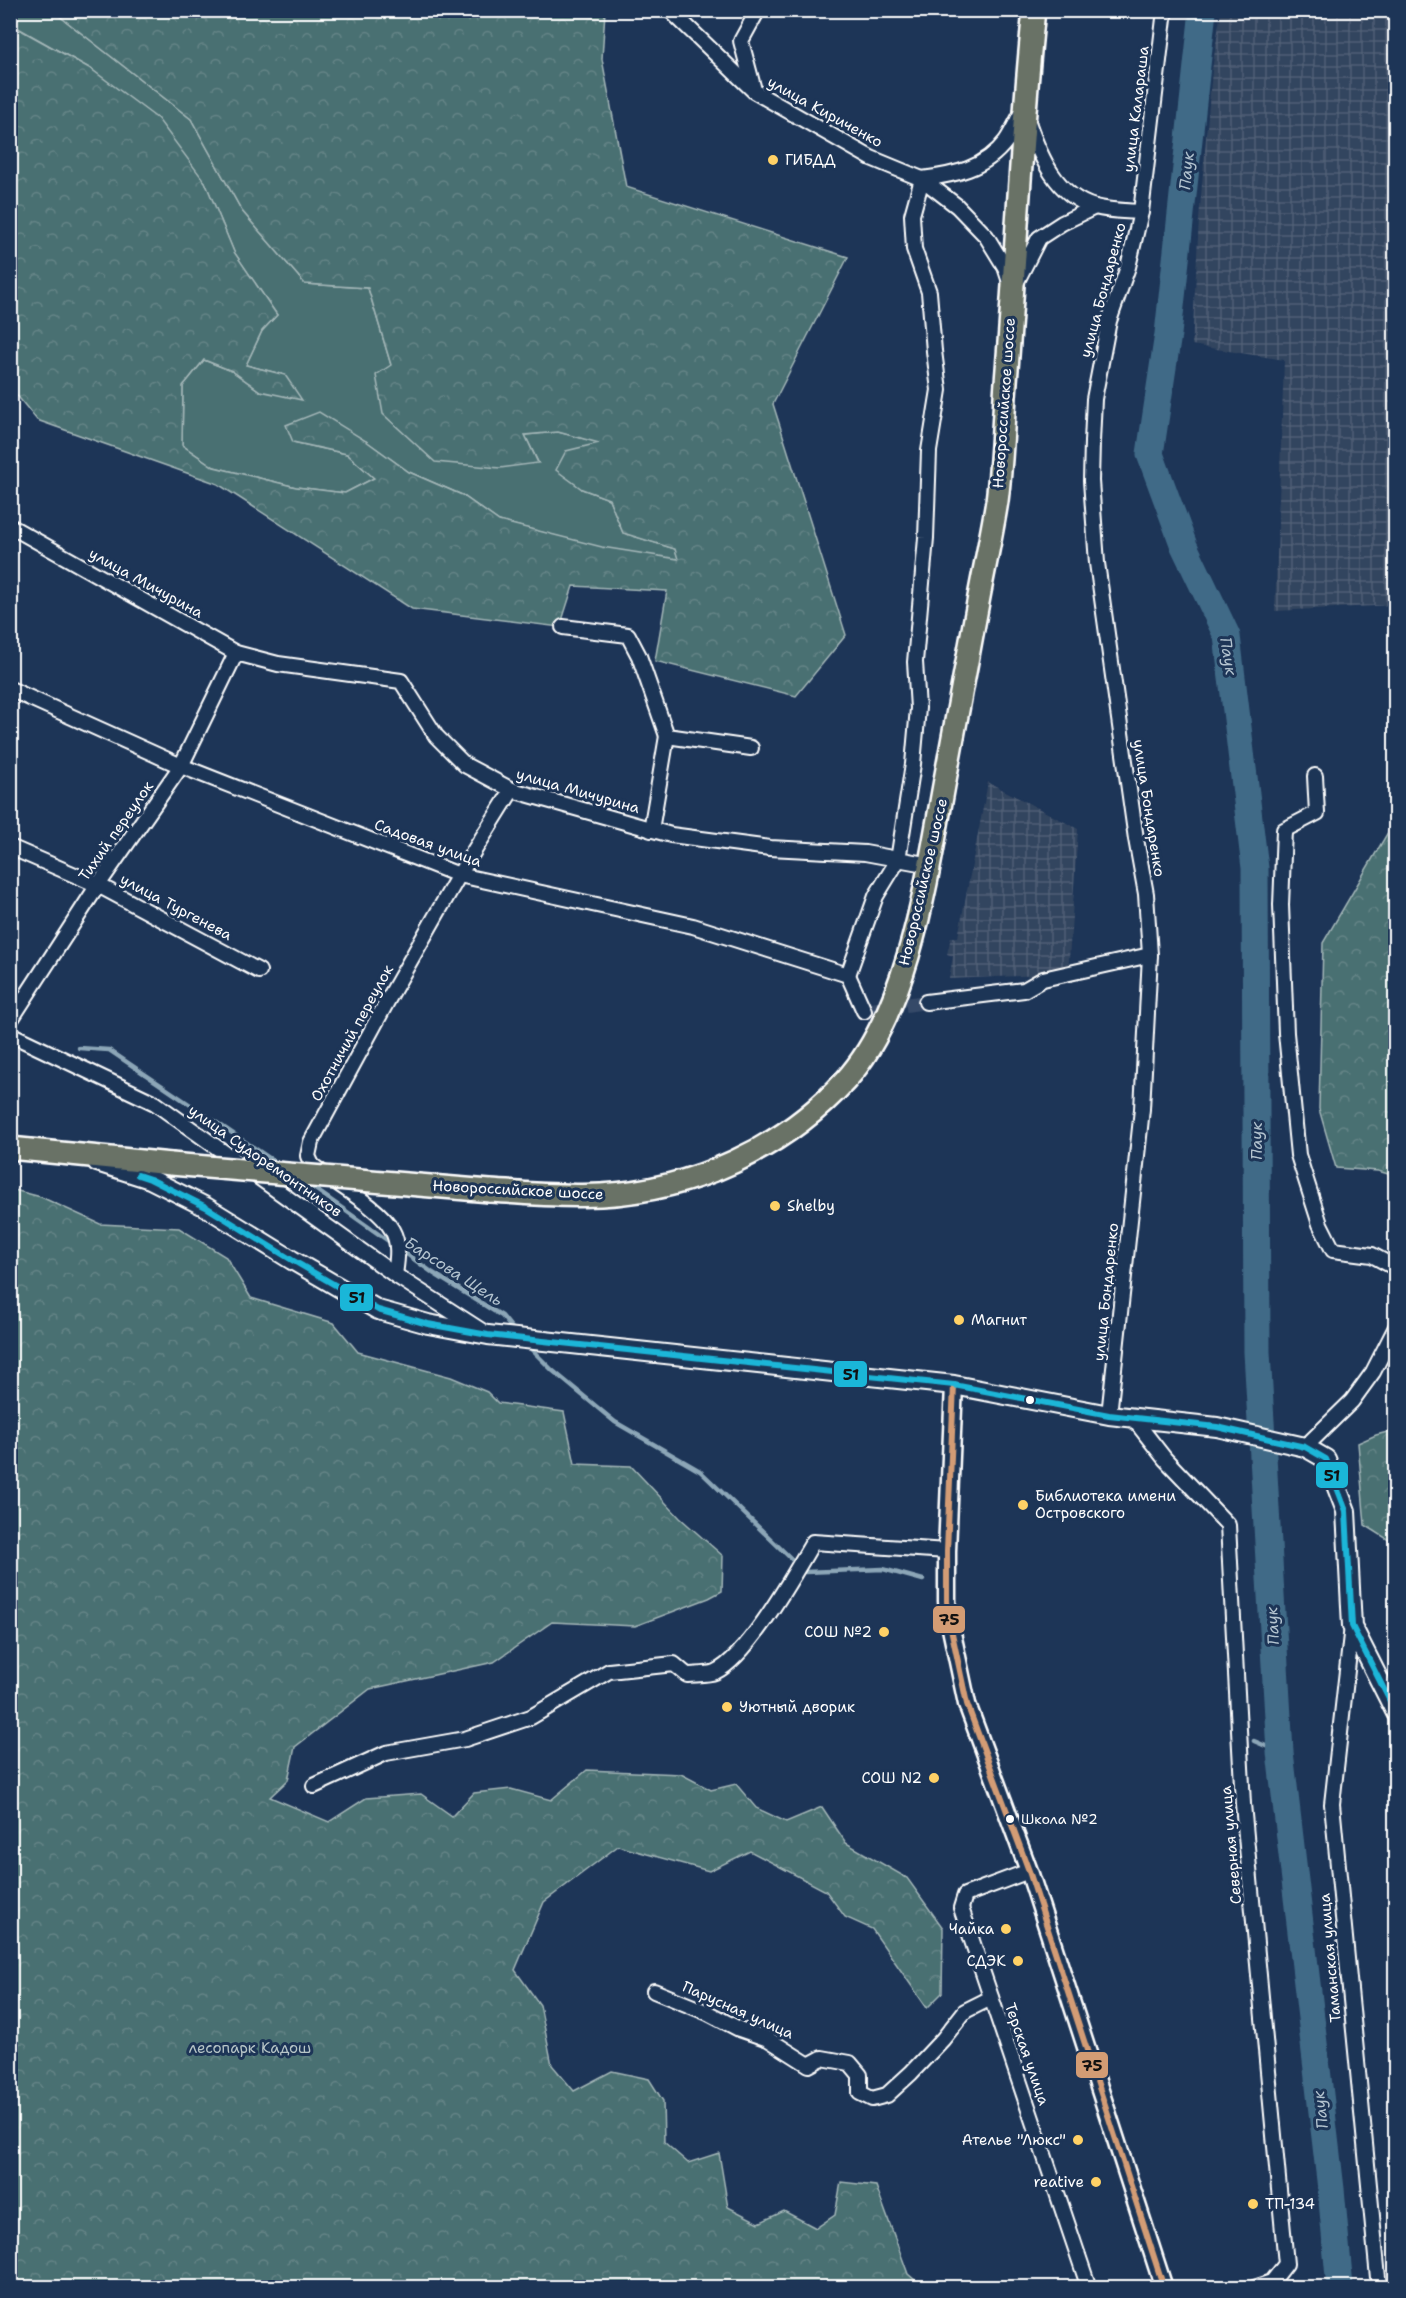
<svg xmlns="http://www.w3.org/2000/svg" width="1406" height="2298" viewBox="0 0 1406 2298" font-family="'Shantell Sans',sans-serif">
<defs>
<pattern id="industrial-grid" width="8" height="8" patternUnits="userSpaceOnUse" patternTransform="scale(1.5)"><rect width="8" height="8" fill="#32445e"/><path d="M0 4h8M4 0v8" fill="none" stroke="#516076"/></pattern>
<pattern id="forest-crowns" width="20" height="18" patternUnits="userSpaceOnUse" patternTransform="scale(1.5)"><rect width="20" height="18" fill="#4a6f72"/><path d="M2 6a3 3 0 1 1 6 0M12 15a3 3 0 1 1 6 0" fill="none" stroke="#658587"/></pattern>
</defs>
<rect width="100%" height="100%" fill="#1d3557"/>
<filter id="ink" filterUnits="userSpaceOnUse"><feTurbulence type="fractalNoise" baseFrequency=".0167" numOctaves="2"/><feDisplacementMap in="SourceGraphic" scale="12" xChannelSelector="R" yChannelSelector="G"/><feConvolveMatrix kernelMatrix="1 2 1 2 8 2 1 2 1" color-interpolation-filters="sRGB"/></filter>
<g filter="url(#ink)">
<!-- industrial -->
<g fill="url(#industrial-grid)">
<path d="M1221 11H1395V605L1275 611 1284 360 1192 345 1199 219 1212 70Z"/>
<path d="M988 782 1078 829 1068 974 949 979 953 956 947 954 951 937H958Z"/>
</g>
<!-- grass -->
<path fill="#4a6f72" stroke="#a4b7b8" stroke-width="1.5" d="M11 11H53L191 119 242 211 305 284 368 288 391 365 538 462 525 435 558 432 601 443 582 489 609 499 623 533 675 549 679 560 602 548 499 521 462 495 409 472 366 441 293 442 347 454 374 478 345 493 296 487 214 467 182 445 183 386 204 360 232 371 260 391 285 375 246 365 262 331 277 315 234 252 205 182 91 69 11 24Z"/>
<!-- forest -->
<g fill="url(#forest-crowns)" stroke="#a4b7b8" stroke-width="1.5">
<path d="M53 11H605L602 59 626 187 848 257 773 404 846 635 796 696 655 661 667 591 573 586 560 627 412 609 218 484 37 420 11 388 10 24 91 69 158 119 205 182 234 252 277 315 262 331 246 365 285 375 302 400 260 391 232 371 204 360 183 386 182 445 214 467 296 487 345 493 374 478 347 454 293 442 286 425 319 412 366 441 409 472 462 495 499 521 602 547 678 559 675 549 623 533 609 499 582 489 556 470 566 451 599 443 558 432 525 435 538 463 500 468 435 462 383 414 376 375 391 365 368 288 305 284 242 211 191 119Z"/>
<path d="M1395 812V1176L1378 1171 1336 1168 1319 1109 1323 943 1394 822Z"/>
<path d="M10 1189 41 1197 100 1224 179 1228 226 1257 251 1298 334 1323 358 1352 451 1377 487 1392 498 1403 564 1412 575 1464 631 1466 680 1518 723 1556 722 1591 709 1598 635 1626 552 1622 494 1662 370 1689 295 1747 288 1780 270 1797 329 1822 366 1798 421 1794 452 1816 474 1793 511 1789 551 1800 587 1770 681 1774 711 1790 736 1784 756 1808 786 1822 822 1807 846 1843 907 1878 943 1928 942 1993 927 2008 872 1929 845 1917 826 1891 750 1851 709 1871 618 1846 544 1902 515 1970 540 2005 552 2065 574 2091 612 2071 649 2079 663 2101 664 2142 688 2163 719 2153 728 2207 759 2223 784 2211 816 2228 835 2215 841 2182 876 2186 908 2274 923 2287H11Z"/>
<path d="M1395 1430H1396L1395 1544 1365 1525 1358 1443 1376 1435Z"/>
</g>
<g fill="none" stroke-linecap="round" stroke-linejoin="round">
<!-- stream -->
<g stroke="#8ca6b7" stroke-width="4.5">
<path d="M79 1048 109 1050 278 1164"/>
<path d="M308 1184 394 1245"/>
<path d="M401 1250 433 1273 502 1316 515 1332"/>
<path d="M527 1345 552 1370 615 1422 700 1471 805 1572 883 1569 923 1580"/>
<path d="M1254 1741 1280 1752"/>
</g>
<!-- river -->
<path stroke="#406a87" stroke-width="27" d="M1203 10 1168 334 1150 454 1184 546 1227 636 1255 868 1257 1352 1280 1752 1331 2189 1340 2288"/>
<!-- minor-tunnel -->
<path stroke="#344968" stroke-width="14" stroke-dasharray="14 7" stroke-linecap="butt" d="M864 1011 926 1002"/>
<defs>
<g id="minor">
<path d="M670 10 755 92 871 158 922 179 957 206 986 236 1005 267 1010 282"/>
<path d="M754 90 741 41 758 10"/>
<path d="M1028 122C1040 156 1056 196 1095 207 1109 211 1127 211 1141 212"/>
<path d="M922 179C954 175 985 169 1006 141 1012 132 1017 121 1022 112"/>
<path d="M1017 281 1039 238 1062 223 1095 207"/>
<path d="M10 526 236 653 278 664 401 681 436 736 465 765 512 790 671 835 770 848 865 853 930 865"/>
<path d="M563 627 628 635 639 656 667 736 751 748"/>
<path d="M10 689 181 766 459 875 693 926 848 975"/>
<path d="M1315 776 1317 813 1284 830 1281 905 1286 1033 1298 1155 1320 1224 1333 1250 1372 1255 1396 1268"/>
<path d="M651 830 667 736"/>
<path d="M10 847 98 885 259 971"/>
<path d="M848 975 876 896 898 860 913 764 918 708 915 662 926 538 929 451 939 390 934 351 929 292 914 249 912 215 922 179"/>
<path d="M848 975 864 1011"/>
<path d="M926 1002 1024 990 1043 979 1150 955"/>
<path d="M10 1021 98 885 181 766 236 653"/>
<path d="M10 1034 155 1103 395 1275 482 1331"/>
<path d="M395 1275C397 1260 400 1244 392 1230 380 1207 334 1183 312 1165L308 1156 311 1142 389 998 459 875 512 790"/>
<path d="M1109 1415 1142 1109 1150 955 1146 894 1136 839 1097 563 1091 481 1092 442 1094 399 1109 321 1128 267 1141 212 1165 10"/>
<path d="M1133 1418 1165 1459 1228 1525 1243 1804 1286 2264 1272 2282 1254 2288"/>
<path d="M1305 1447 1352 1401 1373 1372 1396 1327"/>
<path d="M1352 1626 1332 1804 1379 2288"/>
<path d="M314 1786 386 1753 465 1739 531 1717 609 1671 674 1664 687 1675C695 1674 708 1675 715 1672 748 1657 794 1574 813 1542L947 1551"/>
<path d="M1029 1871 965 1895 961 1908 1089 2288"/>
<path d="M654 1991 708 2013 739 2029 768 2039 809 2065 822 2058 850 2063 860 2075V2093L872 2099 887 2095 911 2073 943 2039 965 2011 991 1998"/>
</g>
<path id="tertiary" d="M954 1385 947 1551V1601L949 1619 967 1704 1029 1871 1164 2288"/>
<path id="secondary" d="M97 1162 150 1179 206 1207 292 1260 378 1310 428 1324 488 1335 954 1385 1109 1415 1217 1427 1305 1447 1326 1459 1346 1511 1352 1626 1396 1713"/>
<g id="trunk">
<path d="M10 1148 171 1164"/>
<path d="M490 1191C526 1193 564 1197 601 1195 693 1190 783 1149 845 1081 910 1010 928 872 945 780 956 719 968 658 979 597 985 565 992 533 997 501 1002 462 1003 422 1006 382 1016 258 1021 134 1034 10"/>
</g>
</defs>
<!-- minor casing -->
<use href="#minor" stroke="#fff" stroke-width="18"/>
<!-- tertiary casing -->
<use href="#tertiary" stroke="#fff" stroke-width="21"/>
<!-- secondary casing -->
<use href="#secondary" stroke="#fff" stroke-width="22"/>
<!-- trunk casing -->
<use href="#trunk" stroke="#fff" stroke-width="26"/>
<!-- minor -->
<use href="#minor" stroke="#1d3557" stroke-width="14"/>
<!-- tertiary -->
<use href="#tertiary" stroke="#1d3557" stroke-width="16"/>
<!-- secondary -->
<use href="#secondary" stroke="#1d3557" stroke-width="18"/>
<!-- trunk -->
<use href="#trunk" stroke="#697266" stroke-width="21"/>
<defs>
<path id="trunk-bridge" d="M171 1164 490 1191"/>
</defs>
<!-- trunk-bridge casing -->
<use href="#trunk-bridge" stroke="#fff" stroke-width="26" stroke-linecap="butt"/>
<!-- trunk-bridge -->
<use href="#trunk-bridge" stroke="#697266" stroke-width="21"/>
<defs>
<path id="bus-1" d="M954 1385 947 1551V1601L949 1619 967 1704 1029 1871 1164 2288"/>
<path id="bus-2" d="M138 1175 150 1179 206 1207 292 1260 378 1310 428 1324 488 1335 954 1385 1109 1415 1217 1427 1305 1447 1326 1459 1346 1511 1352 1626 1396 1713"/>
</defs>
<!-- bus-1 casing -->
<use href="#bus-1" stroke="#1d3557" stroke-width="10"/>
<!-- bus-2 casing -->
<use href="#bus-2" stroke="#1d3557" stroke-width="10"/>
<!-- bus-1 -->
<use href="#bus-1" stroke="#d39c74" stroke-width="6"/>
<!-- bus-2 -->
<use href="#bus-2" stroke="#1ab6d8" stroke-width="6"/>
</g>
</g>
<!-- markers -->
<g fill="#ffd166" stroke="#1d3557" stroke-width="2">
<circle cx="773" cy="160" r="6"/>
<circle cx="775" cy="1206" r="6"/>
<circle cx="959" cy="1320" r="6"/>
<circle cx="1023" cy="1505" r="6"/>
<circle cx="884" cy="1632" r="6"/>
<circle cx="727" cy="1707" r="6"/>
<circle cx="934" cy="1778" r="6"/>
<circle cx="1006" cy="1929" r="6"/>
<circle cx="1018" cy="1961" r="6"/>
<circle cx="1078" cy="2140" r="6"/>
<circle cx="1096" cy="2182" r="6"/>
<circle cx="1253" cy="2204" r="6"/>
</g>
<g fill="#fff" stroke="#1d3557" stroke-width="2">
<circle cx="1030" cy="1400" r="5"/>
<circle cx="1010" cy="1819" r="5"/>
</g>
<g text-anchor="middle" stroke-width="6" stroke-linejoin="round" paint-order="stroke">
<!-- bus labels -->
<g font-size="14" fill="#fff" stroke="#1d3557" text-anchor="start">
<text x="1021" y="1824">Школа №2</text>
</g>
<!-- street labels -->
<g font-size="15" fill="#fff" stroke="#1d3557">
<text transform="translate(1136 109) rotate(-83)" y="5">улица Калараша</text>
<text transform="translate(825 112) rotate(29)" y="5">улица Кириченко</text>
<text transform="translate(1103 290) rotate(-75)" y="5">улица Бондаренко</text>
<text transform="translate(1004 403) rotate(-86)" y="5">Новороссийское шоссе</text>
<text transform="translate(146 583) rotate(29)" y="5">улица Мичурина</text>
<text transform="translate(578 791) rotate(16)" y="5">улица Мичурина</text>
<text transform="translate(1149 808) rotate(81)" y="5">улица Бондаренко</text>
<text transform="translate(116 831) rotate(-55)" y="5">Тихий переулок</text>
<text transform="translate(428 843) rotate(20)" y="5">Садовая улица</text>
<text transform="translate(923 882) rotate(-77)" y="5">Новороссийское шоссе</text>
<text transform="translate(176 907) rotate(28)" y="5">улица Тургенева</text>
<text transform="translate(352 1033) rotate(-61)" y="5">Охотничий переулок</text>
<text transform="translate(265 1161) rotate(35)" y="5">улица Судоремонтников</text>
<text transform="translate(518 1190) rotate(3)" y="5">Новороссийское шоссе</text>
<text transform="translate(1106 1292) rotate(-84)" y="5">улица Бондаренко</text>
<text transform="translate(1231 1845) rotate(-95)" y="5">Северная улица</text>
<text transform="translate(1330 1958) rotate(-95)" y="5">Таманская улица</text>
<text transform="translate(738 2010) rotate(24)" y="5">Парусная улица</text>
<text transform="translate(1027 2054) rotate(71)" y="5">Терская улица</text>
</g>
<!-- poi labels -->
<g font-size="15" fill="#fff" stroke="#1d3557" text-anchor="start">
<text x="785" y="165">ГИБДД</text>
<text x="787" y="1211">Shelby</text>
<text x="971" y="1325">Магнит</text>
<text x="1035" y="1501">Библиотека имени<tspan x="1035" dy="17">Островского</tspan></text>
<text x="872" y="1637" text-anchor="end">СОШ №2</text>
<text x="739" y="1712">Уютный дворик</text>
<text x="922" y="1783" text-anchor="end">СОШ N2</text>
<text x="994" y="1934" text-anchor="end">Чайка</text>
<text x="1006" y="1966" text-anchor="end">СДЭК</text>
<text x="1066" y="2145" text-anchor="end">Ателье "Люкс"</text>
<text x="1084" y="2187" text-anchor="end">reative</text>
<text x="1265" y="2209">ТП-134</text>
</g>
<!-- park labels -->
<g font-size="15" fill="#b7c5c7" stroke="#1d3557">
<text x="250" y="2053">лесопарк Кадош</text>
</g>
<!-- water labels -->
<g font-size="16" font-style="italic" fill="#b3c3cf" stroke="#1d3557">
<text transform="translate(1186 171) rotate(-84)" y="6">Паук</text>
<text transform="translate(1229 656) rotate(81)" y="6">Паук</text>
<text transform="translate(1256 1141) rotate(-90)" y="6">Паук</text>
<text transform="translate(454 1271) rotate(33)" y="6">Барсова Щель</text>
<text transform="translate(1272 1626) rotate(-93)" y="6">Паук</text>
<text transform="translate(1320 2110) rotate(-96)" y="6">Паук</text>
</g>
</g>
<g stroke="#1d3557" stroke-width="2">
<rect x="339" y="1283" width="35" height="29" rx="6" fill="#1ab6d8"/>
<rect x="833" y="1360" width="35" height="28" rx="6" fill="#1ab6d8"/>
<rect x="1315" y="1461" width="34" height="28" rx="6" fill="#1ab6d8"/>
<rect x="932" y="1605" width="34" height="29" rx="6" fill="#d39c74"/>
<rect x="1075" y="2051" width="34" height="28" rx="6" fill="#d39c74"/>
</g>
<g font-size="16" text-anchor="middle" font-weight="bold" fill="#111">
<text x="357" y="1303">51</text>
<text x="851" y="1380">51</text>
<text x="1332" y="1481">51</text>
<text x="949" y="1625">75</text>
<text x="1092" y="2071">75</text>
</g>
<!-- margin -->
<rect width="1406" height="2298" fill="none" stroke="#1d3557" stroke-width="36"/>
<rect x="18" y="18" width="1370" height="2262" fill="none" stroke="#fff" stroke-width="2" filter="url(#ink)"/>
</svg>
